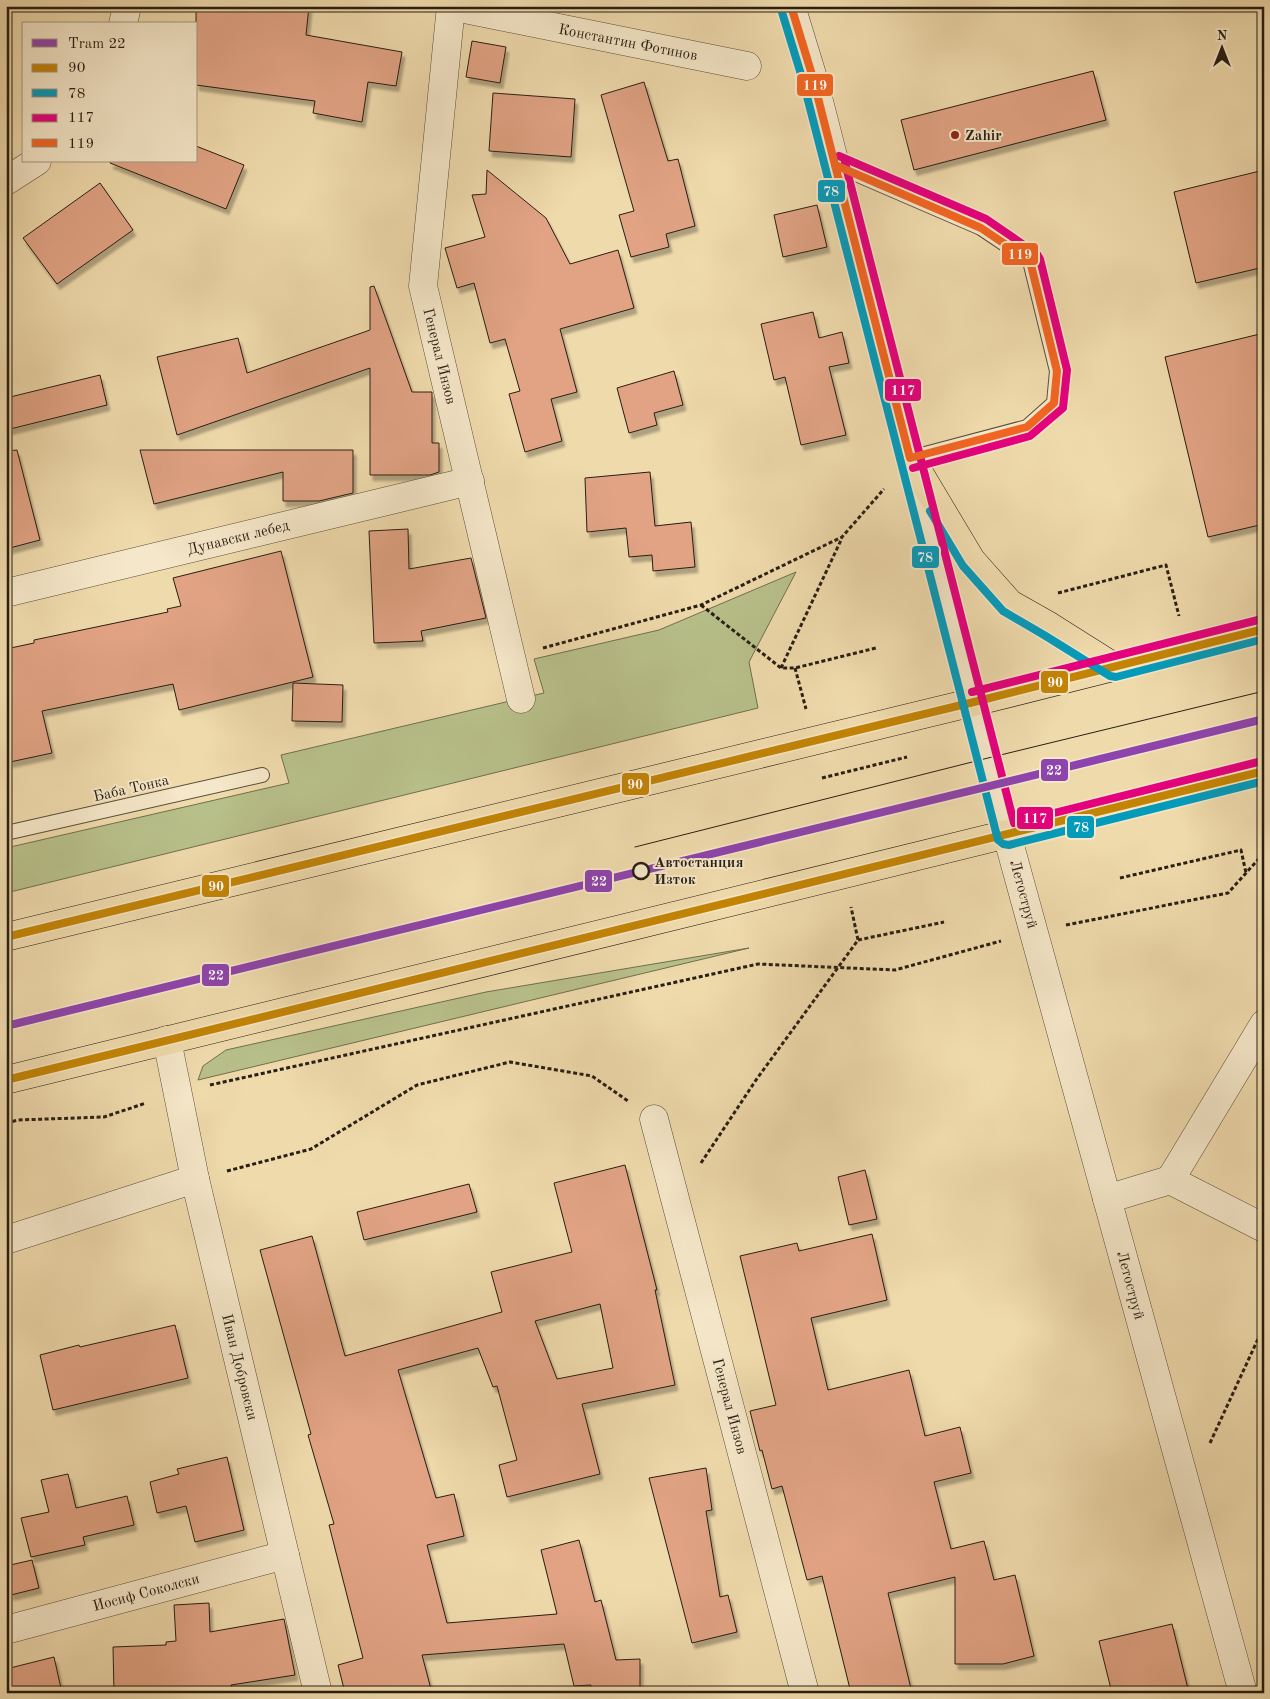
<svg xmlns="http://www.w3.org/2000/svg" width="1270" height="1699" viewBox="0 0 1270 1699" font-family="'Old Standard TT',serif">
<defs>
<filter id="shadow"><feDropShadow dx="3" dy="5.5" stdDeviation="1" flood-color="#0004"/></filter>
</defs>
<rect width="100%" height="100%" fill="#efdaac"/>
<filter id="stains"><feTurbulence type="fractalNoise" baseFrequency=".004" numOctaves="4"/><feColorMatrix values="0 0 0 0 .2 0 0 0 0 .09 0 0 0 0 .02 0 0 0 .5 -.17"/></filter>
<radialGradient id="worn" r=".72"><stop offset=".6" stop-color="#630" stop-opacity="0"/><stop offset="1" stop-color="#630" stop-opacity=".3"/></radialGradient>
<!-- green -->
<g fill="#b8c08a" stroke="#706f4e">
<path d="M796 572 749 662 758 708 6 893V848L289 783 281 755 544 693 534 659 659 630Z"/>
<path d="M749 948 198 1080 203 1066 226 1050 486 992Z"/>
</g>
<!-- building -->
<g fill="#e1a384" stroke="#281e13" fill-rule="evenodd" filter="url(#shadow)">
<path d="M196 6H309L306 35 402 52 396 86 368 82 362 122 313 113 315 101 196 85Z"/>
<path d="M472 41 506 47 500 83 466 77Z"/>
<path d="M1093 71 1106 120 914 170 901 120Z"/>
<path d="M644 82 668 161 678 159 695 226 666 234 669 247 631 257 619 215 634 211 601 95Z"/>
<path d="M493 93 575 99 571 157 489 151Z"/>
<path d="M196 146 244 165 226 209 110 163 111 161H196Z"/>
<path d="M487 170 546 218 570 264 618 250 634 308 560 329 577 392 551 399 562 441 525 452 509 394 520 391 505 339 490 343 474 283 457 288 445 248 485 237 472 195 486 194Z"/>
<path d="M1264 170V267L1196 283 1174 192Z"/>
<path d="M100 183 133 230 57 284 23 238Z"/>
<path d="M817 205 827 247 783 257 774 215Z"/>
<path d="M374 286 412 392H432V443H439V472L430 475H370V368L177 435 157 357 238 338 247 373 370 330V287Z"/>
<path d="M813 312 819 338 842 332 849 363 829 367 846 435 801 445 785 377 774 380 761 324Z"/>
<path d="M1264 333V524L1208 537 1165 357Z"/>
<path d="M674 371 683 405 654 413 657 425 629 433 617 388Z"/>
<path d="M100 375 107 405 6 430V398Z"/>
<path d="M17 450 40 540 6 549V451Z"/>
<path d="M140 450H353V493L319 501H283V472L154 504Z"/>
<path d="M650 472 655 526 691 522 695 567 653 571 652 555 629 557 626 528 587 532 585 478Z"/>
<path d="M408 529 409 569 471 558 486 618 421 631 423 641 374 643 369 531Z"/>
<path d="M281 551 313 677 179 710 173 684 42 711 52 753 10 762 6 743V649L34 643V640L168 612 167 609 181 606 173 578Z"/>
<path d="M293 683 343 685 342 722 292 721Z"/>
<path d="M625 1165 657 1290H655L675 1385 582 1404 600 1474 507 1497 499 1465 517 1460 497 1386 493 1387 478 1348 398 1370 436 1498 454 1494 464 1536 427 1545 447 1623 557 1614 541 1550 579 1540 595 1602 601 1600 616 1660 640 1659V1693H591V1685L574 1686 564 1644 422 1655 432 1693H345L338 1665 363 1658 329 1525 334 1524 308 1435 311 1434 260 1250 312 1236 345 1356 502 1312 491 1272 572 1252 554 1183ZM600 1304 613 1368 557 1379 535 1321Z"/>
<path d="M865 1170 877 1219 849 1225 838 1177Z"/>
<path d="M469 1184 477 1212 364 1240 357 1212Z"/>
<path d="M872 1234 887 1300 811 1318 828 1390 909 1370 925 1436 960 1427 971 1473 934 1482 951 1549 984 1541 994 1580 1015 1575 1034 1656 1003 1664H955V1577L888 1593 912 1693H851L822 1576 807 1580 782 1486 772 1489 762 1450 760 1451 750 1411 776 1405 740 1256 797 1243 799 1251Z"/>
<path d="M175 1325 188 1378 53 1410 40 1355 79 1345 80 1347Z"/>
<path d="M227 1457 244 1530 195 1542 186 1506 157 1513 150 1482 179 1474 177 1469Z"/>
<path d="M706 1468 712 1510 706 1511 720 1597 728 1595 737 1632 692 1643 649 1478Z"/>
<path d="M68 1474 76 1508 127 1496 134 1525 83 1537 85 1545 31 1557 21 1518 49 1512 41 1480Z"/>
<path d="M32 1560 39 1588 11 1595 6 1576V1566Z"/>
<path d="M209 1603 210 1632 284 1619 295 1675 231 1685 233 1693H114L113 1647 166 1645V1642L176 1641 174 1605Z"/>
<path d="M1172 1624 1189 1693H1112L1099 1641Z"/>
<path d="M54 1657 62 1693H6V1669Z"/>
</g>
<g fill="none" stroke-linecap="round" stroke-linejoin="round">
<defs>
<g id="service">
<path d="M835 165 981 228 1030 261 1057 371 1054 403 1027 427 910 458"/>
<path d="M6 833 262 775"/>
</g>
<g id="minor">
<path d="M450 6 747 66"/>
<path d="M451 6 423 286 521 699"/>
<path d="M123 24 127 6"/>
<path d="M6 181 37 161"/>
<path d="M6 593 470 481"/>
<path d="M167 1040 195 1179 318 1693"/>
<path d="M654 1119 805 1693"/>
<path d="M1170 1180 1264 1024"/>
<path d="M1107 1199 1170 1180 1264 1228"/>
<path d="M6 1240 195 1179"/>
<path d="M6 1630 285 1555"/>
</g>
<path id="tertiary" d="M791 6 813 78 1007 835 1243 1693"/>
<g id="primary">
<path d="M910 458 971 560 1010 604 1049 626 1114 667"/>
<path d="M6 937 974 702 1264 629"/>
<path d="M6 1080 1264 771"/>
</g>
</defs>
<!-- service casing -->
<use href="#service" stroke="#5a4d39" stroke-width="16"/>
<!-- minor casing -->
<use href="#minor" stroke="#5a4d39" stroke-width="29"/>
<!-- tertiary casing -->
<use href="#tertiary" stroke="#5a4d39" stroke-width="29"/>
<!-- primary casing -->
<use href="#primary" stroke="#281e13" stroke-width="29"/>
<!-- path -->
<g stroke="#281e13" stroke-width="3" stroke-dasharray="4 2.5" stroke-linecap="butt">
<path d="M1058 593 1166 565 1179 616"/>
<path d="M701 605 781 668H795L876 648"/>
<path d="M543 648 701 605 842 537 884 489"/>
<path d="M781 668 842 538"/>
<path d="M795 668 806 709"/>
<path d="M822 778 907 757"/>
<path d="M1120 878 1241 850 1246 873"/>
<path d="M1066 925 1228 893 1264 853"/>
<path d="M858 940 944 922"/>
<path d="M210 1085 758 964 895 970 1001 941"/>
<path d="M6 1123 18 1120 104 1117 146 1103"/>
<path d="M701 1163 756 1080 858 940 851 907"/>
<path d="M227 1171 311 1149 417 1085 510 1062 592 1076 628 1101"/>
<path d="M1210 1443 1264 1326"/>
</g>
<!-- service -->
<use href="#service" stroke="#f5e7c9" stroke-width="14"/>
<!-- minor -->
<use href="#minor" stroke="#f5e7c9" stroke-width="28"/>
<!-- tertiary -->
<use href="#tertiary" stroke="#f5e7c9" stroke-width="28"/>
<!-- primary -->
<use href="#primary" stroke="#efdaac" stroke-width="28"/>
<!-- tram -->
<path stroke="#281e13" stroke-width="1" d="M635 847 988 758 1264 691"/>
<defs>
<g id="bus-1">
<path d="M6 937 974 702 1264 629"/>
<path d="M6 1080 1264 771"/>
</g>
<g id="bus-2">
<path d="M781 9 803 81 998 840 1003 844 1009 845 1264 781"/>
<path d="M930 511 963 566 1003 611 1044 635 1110 676 1116 677 1264 639"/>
</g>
<g id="bus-3">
<path d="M839 156 986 219 1037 254 1040 259 1067 370 1063 408 1030 436 913 468"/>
<path d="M845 163 1014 823 1262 761"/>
<path d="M972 692 1262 619"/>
</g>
<g id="bus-4">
<path d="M791 6 813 78 835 165"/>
<path d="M835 165 981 228 1030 261 1057 371 1054 403 1027 427 910 458Z"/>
</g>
</defs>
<!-- bus-1 casing -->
<use href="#bus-1" stroke="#f5e7c9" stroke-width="11"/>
<!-- bus-2 casing -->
<use href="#bus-2" stroke="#f5e7c9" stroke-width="11"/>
<!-- bus-3 casing -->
<use href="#bus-3" stroke="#f5e7c9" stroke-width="11"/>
<!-- bus-4 casing -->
<use href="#bus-4" stroke="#f5e7c9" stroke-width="11"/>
<!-- bus-1 -->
<use href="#bus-1" stroke="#c38405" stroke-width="8"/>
<!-- bus-2 -->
<use href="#bus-2" stroke="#049bbb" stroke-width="8"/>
<!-- bus-3 -->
<use href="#bus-3" stroke="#e5007d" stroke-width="8"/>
<!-- bus-4 -->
<use href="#bus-4" stroke="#f26522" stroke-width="8"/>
<defs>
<path id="tram-1" d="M6 1026 1264 719"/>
</defs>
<!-- tram-1 casing -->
<use href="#tram-1" stroke="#f5e7c9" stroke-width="11"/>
<!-- tram-1 -->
<use href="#tram-1" stroke="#8e44ad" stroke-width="8"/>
</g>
<!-- markers -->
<circle fill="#8f2418" stroke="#f5e7c9" stroke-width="2" cx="955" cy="135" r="5"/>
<circle fill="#f5e7c9" stroke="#281e13" stroke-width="2.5" cx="641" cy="871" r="8"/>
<g text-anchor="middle" stroke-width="4" stroke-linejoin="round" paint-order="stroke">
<!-- street labels -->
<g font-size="15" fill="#281e13" stroke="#f5e7c9">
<text transform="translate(628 42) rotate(11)" y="5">Константин Фотинов</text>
<text transform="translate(440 356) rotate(76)" y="5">Генерал Инзов</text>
<text transform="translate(238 537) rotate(-14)" y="5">Дунавски лебед</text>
<text transform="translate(131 788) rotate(-13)" y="5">Баба Тонка</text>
<text transform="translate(1024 894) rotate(75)" y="5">Летоструй</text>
<text transform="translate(1131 1285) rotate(75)" y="5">Летоструй</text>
<text transform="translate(240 1367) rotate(76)" y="5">Иван Добровски</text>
<text transform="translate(730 1406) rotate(75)" y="5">Генерал Инзов</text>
<text transform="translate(146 1592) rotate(-15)" y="5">Иосиф Соколски</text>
</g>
<!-- poi labels -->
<g font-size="15" font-weight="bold" fill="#281e13" stroke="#f5e7c9" text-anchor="start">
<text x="965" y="140">Zahir</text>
</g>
<!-- stop labels -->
<g font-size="15" font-weight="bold" fill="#281e13" stroke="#f5e7c9" text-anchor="start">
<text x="654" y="867">Автостанция<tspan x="654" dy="17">Изток</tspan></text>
</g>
</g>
<g stroke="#f5e7c9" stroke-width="2">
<rect x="796" y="73" width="38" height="24" rx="5" fill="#f26522"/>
<rect x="817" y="179" width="29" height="24" rx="5" fill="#049bbb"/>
<rect x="1001" y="242" width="38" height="24" rx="5" fill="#f26522"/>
<rect x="884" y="378" width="38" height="24" rx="5" fill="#e5007d"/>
<rect x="911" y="545" width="29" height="24" rx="5" fill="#049bbb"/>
<rect x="1040" y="670" width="29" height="24" rx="5" fill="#c38405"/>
<rect x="1040" y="758" width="29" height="24" rx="5" fill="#8e44ad"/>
<rect x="621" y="772" width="29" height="24" rx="5" fill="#c38405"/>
<rect x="1016" y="806" width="38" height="24" rx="5" fill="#e5007d"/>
<rect x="1066" y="815" width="29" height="24" rx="5" fill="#049bbb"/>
<rect x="584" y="869" width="29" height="24" rx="5" fill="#8e44ad"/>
<rect x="201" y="874" width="29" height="24" rx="5" fill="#c38405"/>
<rect x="201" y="963" width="29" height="24" rx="5" fill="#8e44ad"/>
</g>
<g font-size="14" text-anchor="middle" font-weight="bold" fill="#fff">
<text x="815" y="90">119</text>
<text x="831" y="196">78</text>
<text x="1020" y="259">119</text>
<text x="903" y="395">117</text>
<text x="925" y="562">78</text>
<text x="1055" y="687">90</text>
<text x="1054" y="775">22</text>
<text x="635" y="789">90</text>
<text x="1035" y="823">117</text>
<text x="1081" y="832">78</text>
<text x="599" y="886">22</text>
<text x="216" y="891">90</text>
<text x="216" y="980">22</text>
</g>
<!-- margin -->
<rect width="1270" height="1699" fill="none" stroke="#efdaac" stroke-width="25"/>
<rect x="8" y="8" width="1255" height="1684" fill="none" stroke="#281e13" stroke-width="2.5"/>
<rect x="12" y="12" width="1245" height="1674" fill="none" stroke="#281e13"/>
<!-- legend -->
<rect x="22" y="22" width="175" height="140" fill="#f5e7c9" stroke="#a39780"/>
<rect x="32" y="39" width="25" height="8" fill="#8e44ad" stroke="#a39780"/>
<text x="68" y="48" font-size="15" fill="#281e13">Tram 22</text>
<rect x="32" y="64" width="25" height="8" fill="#c38405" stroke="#a39780"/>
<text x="68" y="72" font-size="15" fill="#281e13">90</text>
<rect x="32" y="89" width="25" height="8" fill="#049bbb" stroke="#a39780"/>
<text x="68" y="98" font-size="15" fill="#281e13">78</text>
<rect x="32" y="114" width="25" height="8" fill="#e5007d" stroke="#a39780"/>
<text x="68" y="122" font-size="15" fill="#281e13">117</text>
<rect x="32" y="139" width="25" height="8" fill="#f26522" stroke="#a39780"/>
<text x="68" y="148" font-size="15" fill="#281e13">119</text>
<!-- north arrow -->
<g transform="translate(1222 48)" stroke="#f5e7c9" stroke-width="4" paint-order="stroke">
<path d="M0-4L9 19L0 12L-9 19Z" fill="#281e13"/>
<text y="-8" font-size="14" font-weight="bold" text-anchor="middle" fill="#281e13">N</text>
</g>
<rect width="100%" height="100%" filter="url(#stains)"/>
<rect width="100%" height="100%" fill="url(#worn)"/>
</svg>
